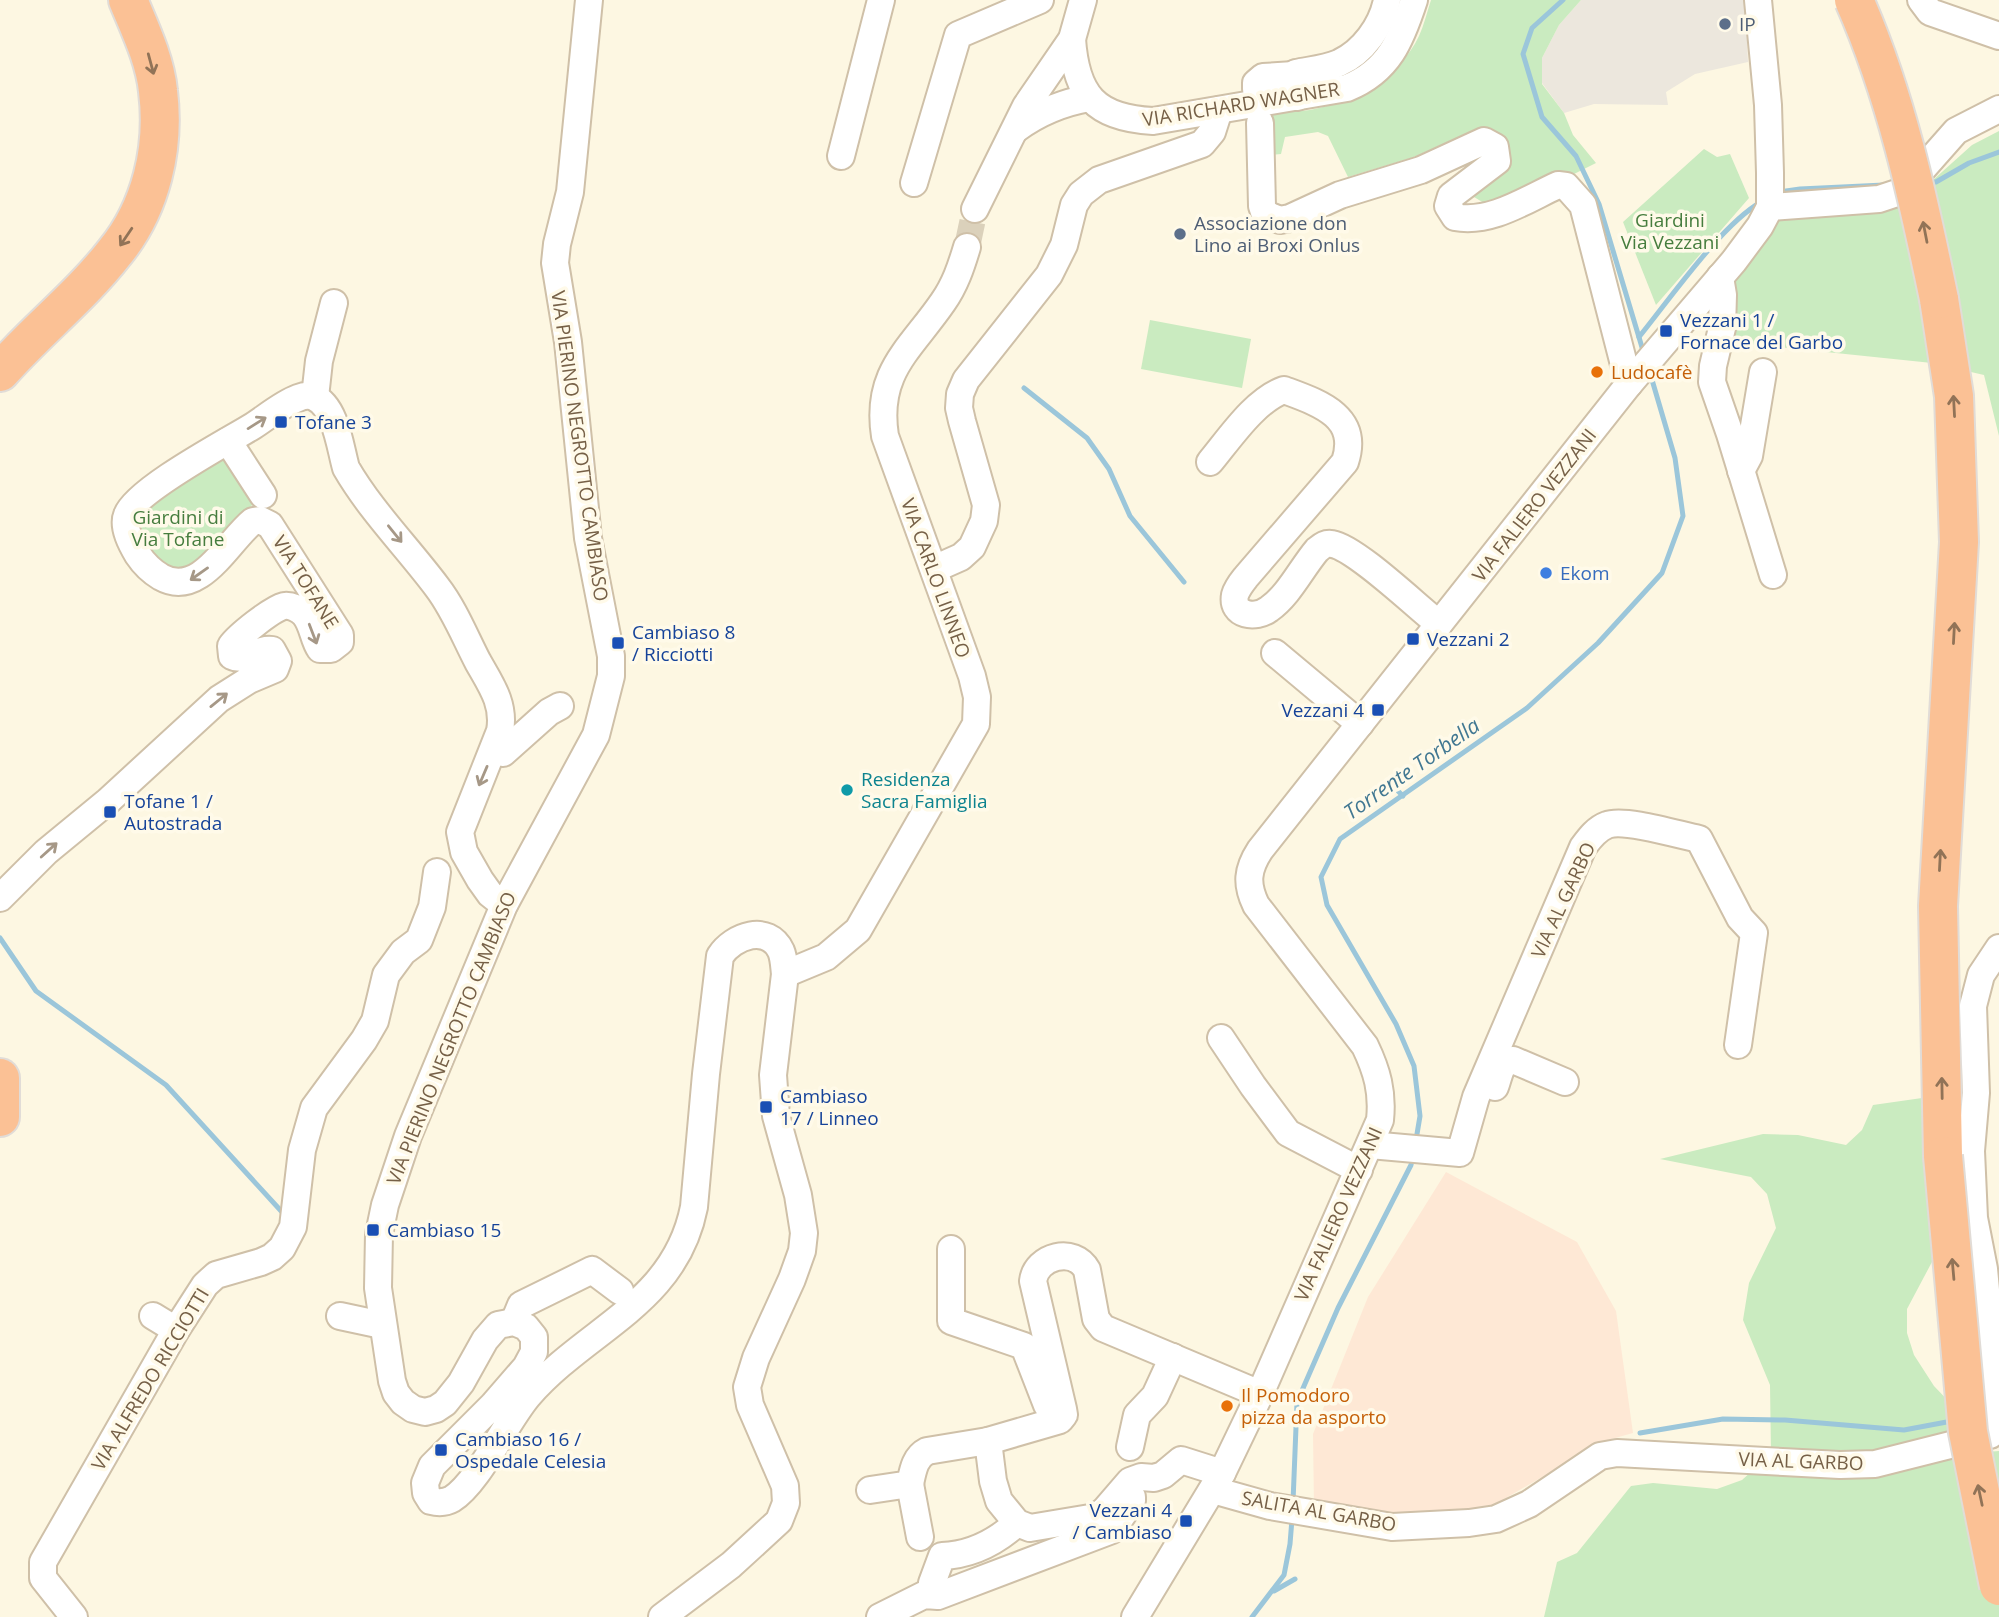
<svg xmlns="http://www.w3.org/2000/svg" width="1999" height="1617" viewBox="0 0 1999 1617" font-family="'Open Sans',sans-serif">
<rect width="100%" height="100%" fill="#fdf7e2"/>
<!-- commercial -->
<path fill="#fee8d5" d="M1446 1172 1577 1242 1616 1311 1633 1433 1597 1443 1556 1469 1485 1510 1397 1520 1314 1507 1313 1434 1368 1297Z"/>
<!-- industrial -->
<path fill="#ece7dd" d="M1581 0H1745L1748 62 1695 74 1666 92 1668 105 1594 104 1564 113 1542 83V58L1559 25Z"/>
<!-- green -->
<g fill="#caebc0">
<path d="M1431 0H1581L1559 25 1542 58V84L1564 113 1573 135 1596 163 1570 176 1484 203 1474 197 1470 187 1506 158 1501 135 1491 128 1480 127 1414 157 1348 177 1328 136 1318 132 1285 137 1281 154 1271 155 1270 128 1273 115C1284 109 1298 112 1310 110 1352 102 1400 77 1419 36 1424 25 1427 12 1431 0Z"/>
<path d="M1999 131V436L1984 375 1932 363 1729 342 1732 288 1771 218 1913 198 1972 145Z"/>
<path d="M1704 149 1717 157 1730 154 1749 198 1656 305 1623 222Z"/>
<path d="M1150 320 1251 339 1242 388 1141 369Z"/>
<path d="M226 455 256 501 194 565 185 571 164 568 141 544 136 513Z"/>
<path d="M1922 1098 1933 1260 1907 1309V1333L1914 1355 1934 1386 1956 1409 1960 1454 1999 1451V1617H1544L1557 1562 1577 1553 1631 1486 1653 1483 1717 1489 1742 1480 1771 1454 1770 1385 1743 1320 1749 1283 1776 1228 1767 1194 1751 1177 1660 1159 1763 1134 1798 1135 1846 1145 1862 1130 1873 1105Z"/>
</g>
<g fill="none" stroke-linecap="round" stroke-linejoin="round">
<!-- stream -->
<g stroke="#9bc6da" stroke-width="5">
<path d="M1563 0 1532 28 1523 54 1542 117 1576 156 1599 204 1644 354"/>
<path d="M1929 182H1936L1969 163 1999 152"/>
<path d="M1779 192 1800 189 1884 185"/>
<path d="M1639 337C1670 299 1721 225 1761 202"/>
<path d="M1024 388 1087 438 1109 469 1130 516 1184 582"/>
<path d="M1388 781 1403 796"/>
<path d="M0 938 36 991 166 1085 282 1212"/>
<path d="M1416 1140 1420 1116 1414 1066 1396 1024 1327 905 1321 877 1340 839 1527 708 1598 643 1662 573 1683 516 1675 458 1650 373"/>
<path d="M1640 1433 1723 1419 1785 1420 1904 1430 1952 1421"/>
<path d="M1293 1502 1297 1402 1338 1308 1411 1165 1413 1157"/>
<path d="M1274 1591 1295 1579"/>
<path d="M1252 1617 1284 1575 1290 1544 1292 1519"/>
</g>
<!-- minor-tunnel -->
<path stroke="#dbd1bb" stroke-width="26" stroke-dasharray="26 13" stroke-linecap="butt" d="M967 247 975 209"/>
<defs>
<g id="minor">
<path d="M589 0 570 192 557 244 555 263 568 342 588 538 611 656V676L596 735 504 905 408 1136 385 1205 379 1234 378 1288 392 1381 396 1393 403 1402 413 1409 425 1412 436 1409 445 1403 461 1383 485 1340 498 1325 514 1322 526 1327 534 1337V1352L526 1367 493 1405 432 1466 425 1483 426 1493 431 1501C439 1503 445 1503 452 1499 478 1483 506 1422 528 1396 587 1328 675 1304 694 1207L706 1074 720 956C733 936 768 923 781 951 784 958 784 966 785 974L773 1075 776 1116 798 1195 804 1233 802 1251 792 1279 756 1358 747 1387 750 1405 785 1486 786 1503 779 1521 731 1565 662 1617"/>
<path d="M1921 0 1930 12 1999 36"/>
<path d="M1072 39C1076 95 1095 118 1153 121L1347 88C1389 71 1401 40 1414 0"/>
<path d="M1256 89V83L1263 77 1294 75"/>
<path d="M1297 97 1294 78 1296 73C1310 70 1325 69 1339 63 1363 52 1382 26 1387 0"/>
<path d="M1260 123 1262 206 1264 212 1270 216 1280 220 1290 218 1340 195 1421 170 1484 141 1495 147 1497 161 1451 196 1448 206 1455 217C1491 224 1527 199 1558 185L1566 186 1583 205 1629 384"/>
<path d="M1016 129C1039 112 1061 103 1089 98"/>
<path d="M841 156 881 0"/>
<path d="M914 183 958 35 1040 0"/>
<path d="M1770 207 1879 199 1903 191 1956 131 1999 109"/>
<path d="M975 209 1026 106 1072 39 1083 0"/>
<path d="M1720 277 1723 295 1722 328 1713 366 1712 382 1730 434 1773 575"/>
<path d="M315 397 319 361 334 303"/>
<path d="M228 441 263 495"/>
<path d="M1210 462C1230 438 1255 400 1284 390 1319 403 1360 416 1345 462L1246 577C1242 582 1237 588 1235 595 1231 616 1256 619 1269 609 1289 595 1301 569 1317 550 1322 546 1325 543 1332 544 1356 548 1417 607 1439 624"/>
<path d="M1741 471 1749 456 1763 372"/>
<path d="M934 569 961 557 972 547 984 521 986 505 962 421 959 408 960 394 966 380 1049 275 1064 245 1074 205 1081 194 1099 180 1202 144 1212 132 1219 110"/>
<path d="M1275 653 1360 724"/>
<path d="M503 753 549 712 560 706"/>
<path d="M0 898 46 852 108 801 219 699 249 680 275 669 278 661 272 650C257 648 246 663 232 656L231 646C238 636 272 609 284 606 291 605 299 609 304 614 313 624 313 639 320 649H331L340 642V635L270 525 260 520 253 521C228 541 200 599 161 577 151 571 144 564 138 555 132 545 122 527 127 515 136 490 227 442 253 426 267 417 282 404 298 398 303 396 309 395 314 397 336 407 340 447 346 468 371 511 407 547 437 587 454 609 465 637 478 662 491 685 505 704 500 731L460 832 464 852 480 880 490 894 504 905"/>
<path d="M785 974 826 957 858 930 976 724 977 697 972 676 885 436C875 372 910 350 943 302 955 285 961 267 967 247"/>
<path d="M1221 1038 1253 1086 1288 1133 1359 1170"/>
<path d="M1495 1087C1499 1077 1500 1061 1513 1060L1565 1082"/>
<path d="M1370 1145 1460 1153 1476 1097 1583 847C1589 839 1596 829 1607 825 1624 818 1679 835 1699 839L1740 918 1754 933 1738 1045"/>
<path d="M951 1249V1321L1024 1346 1047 1405"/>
<path d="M153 1316 176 1330"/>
<path d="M340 1316 382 1325"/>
<path d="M514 1322 521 1305 592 1270 620 1291"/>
<path d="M988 1441 993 1481 999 1501 1017 1523 1030 1528 1096 1517 1105 1510 1130 1481 1141 1477 1154 1478 1163 1475 1181 1460 1222 1473"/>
<path d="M1130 1447 1137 1415 1155 1396 1173 1357"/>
<path d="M910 1484 920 1537"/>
<path d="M870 1490 910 1484C913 1470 915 1457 927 1451L988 1441 1060 1420 1064 1415 1063 1409 1033 1281C1036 1256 1074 1246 1087 1270L1096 1319 1103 1328 1260 1394"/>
<path d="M1213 1490 1270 1506 1392 1527 1469 1523 1496 1519 1529 1504 1600 1456 1617 1453 1840 1465 1875 1464 1990 1435 1995 1420 1993 1364 1984 1269 1974 1218 1971 1151 1976 1093 1973 1006 1981 975 1999 948"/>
<path d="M932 1583 942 1556C971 1555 996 1542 1017 1523"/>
<path d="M74 1617 43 1578V1562L176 1330 205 1285 216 1275 261 1262 272 1257 282 1248 293 1227 302 1150 314 1108 364 1040 375 1021 386 975 403 952 419 940 432 907 437 872"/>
<path d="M880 1617 924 1595 938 1596 1112 1530 1132 1501V1497"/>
<path d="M1135 1617 1222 1473 1260 1394 1380 1120C1383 1092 1377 1071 1365 1046L1256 905C1246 884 1247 870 1260 850L1629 384 1734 261 1760 226 1770 207V173L1768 105 1758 0"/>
</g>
<g id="highway">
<path d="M1939 299 1954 396 1959 542 1938 906 1943 1156"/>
<path d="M0 372C37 330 81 296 115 252 151 208 165 148 158 91 155 60 140 29 128 0"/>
<path d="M0 1078V1117"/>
</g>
</defs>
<!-- minor casing -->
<use href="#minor" stroke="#cfc0a8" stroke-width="30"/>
<!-- highway casing -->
<use href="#highway" stroke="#e1dcd7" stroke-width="42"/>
<!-- minor -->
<use href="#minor" stroke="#fff" stroke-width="26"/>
<!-- highway -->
<use href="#highway" stroke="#fbc195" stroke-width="38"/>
<defs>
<g id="highway-bridge">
<path d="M1854 0C1896 95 1918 198 1939 299"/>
<path d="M1943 1156 1968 1432 1999 1586"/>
</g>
</defs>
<!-- highway-bridge casing -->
<use href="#highway-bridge" stroke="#e1dcd7" stroke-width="42" stroke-linecap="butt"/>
<!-- highway-bridge -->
<use href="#highway-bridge" stroke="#fbc195" stroke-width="38"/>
</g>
<!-- one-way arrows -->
<defs><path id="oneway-shaft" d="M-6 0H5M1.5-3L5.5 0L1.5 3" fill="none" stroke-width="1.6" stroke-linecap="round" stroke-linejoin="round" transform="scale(1.75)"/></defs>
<g stroke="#917357">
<use href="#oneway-shaft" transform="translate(151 64) rotate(75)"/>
<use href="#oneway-shaft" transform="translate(1925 232) rotate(-101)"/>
<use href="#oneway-shaft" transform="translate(126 237) rotate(124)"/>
<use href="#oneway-shaft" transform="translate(1954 406) rotate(-93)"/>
<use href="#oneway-shaft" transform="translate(1954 633) rotate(-87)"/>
<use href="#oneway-shaft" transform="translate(1940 860) rotate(-87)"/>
<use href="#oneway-shaft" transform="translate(1942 1088) rotate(-91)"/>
<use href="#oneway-shaft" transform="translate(1953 1269) rotate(-95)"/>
<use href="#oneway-shaft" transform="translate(1980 1495) rotate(-102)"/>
</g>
<g stroke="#a69887">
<use href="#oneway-shaft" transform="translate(257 423) rotate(-32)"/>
<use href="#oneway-shaft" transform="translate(395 534) rotate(51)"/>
<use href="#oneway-shaft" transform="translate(199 574) rotate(145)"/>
<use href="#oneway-shaft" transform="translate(313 634) rotate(69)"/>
<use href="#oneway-shaft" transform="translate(219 700) rotate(-39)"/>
<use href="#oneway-shaft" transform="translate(483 776) rotate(113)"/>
<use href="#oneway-shaft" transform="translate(49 850) rotate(-42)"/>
</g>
<!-- markers -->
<g fill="#5c6f8a" stroke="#fffae9" stroke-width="2.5">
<circle cx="1725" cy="24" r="7"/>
<circle cx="1180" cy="234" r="7"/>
</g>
<g fill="#1a4fb4" stroke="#fffae9" stroke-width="2.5">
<rect x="1659" y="324" width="14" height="14" rx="3.5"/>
<rect x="274" y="415" width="14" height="14" rx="3.5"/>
<rect x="1406" y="632" width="14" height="14" rx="3.5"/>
<rect x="611" y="636" width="14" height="14" rx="3.5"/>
<rect x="1371" y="703" width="14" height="14" rx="3.5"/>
<rect x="103" y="805" width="14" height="14" rx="3.5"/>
<rect x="759" y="1100" width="14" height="14" rx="3.5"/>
<rect x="366" y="1223" width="14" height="14" rx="3.5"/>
<rect x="434" y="1443" width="14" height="14" rx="3.5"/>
<rect x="1179" y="1514" width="14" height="14" rx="3.5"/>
</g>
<g fill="#e8710a" stroke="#fffae9" stroke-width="2.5">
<circle cx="1597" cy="372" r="7"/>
<circle cx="1227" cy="1406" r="7"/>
</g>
<circle fill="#3f7fe0" stroke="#fffae9" stroke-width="2.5" cx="1546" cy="573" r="7"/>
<circle fill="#0f9aa8" stroke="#fffae9" stroke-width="2.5" cx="847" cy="790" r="7"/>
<g text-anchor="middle" stroke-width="7" stroke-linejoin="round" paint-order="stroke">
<!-- service labels -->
<g font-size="19" fill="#4e5e75" stroke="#fffae9" text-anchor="start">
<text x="1739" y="31">IP</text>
<text x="1194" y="230">Associazione don<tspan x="1194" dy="22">Lino ai Broxi Onlus</tspan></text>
</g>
<!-- street labels -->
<g font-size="19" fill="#766047" stroke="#fffae9">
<text transform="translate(1241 104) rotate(-9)" y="7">VIA RICHARD WAGNER</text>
<text transform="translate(580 446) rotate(82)" y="7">VIA PIERINO NEGROTTO CAMBIASO</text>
<text transform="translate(1534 505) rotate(-52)" y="7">VIA FALIERO VEZZANI</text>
<text transform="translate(936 578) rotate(70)" y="7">VIA CARLO LINNEO</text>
<text transform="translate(306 582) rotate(58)" y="7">VIA TOFANE</text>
<text transform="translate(1563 900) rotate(-65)" y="7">VIA AL GARBO</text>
<text transform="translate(451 1038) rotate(-68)" y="7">VIA PIERINO NEGROTTO CAMBIASO</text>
<text transform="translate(1338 1214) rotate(-66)" y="7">VIA FALIERO VEZZANI</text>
<text transform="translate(150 1379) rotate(-59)" y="7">VIA ALFREDO RICCIOTTI</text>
<text transform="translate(1801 1461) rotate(2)" y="7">VIA AL GARBO</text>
<text transform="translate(1319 1511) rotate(10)" y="7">SALITA AL GARBO</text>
</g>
<!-- park labels -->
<g font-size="19" fill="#467d3e" stroke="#fffae9">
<text x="1670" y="227">Giardini<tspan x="1670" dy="22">Via Vezzani</tspan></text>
<text x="178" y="524">Giardini di<tspan x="178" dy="22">Via Tofane</tspan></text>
</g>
<!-- transit labels -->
<g font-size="19" fill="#164399" stroke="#fffae9" text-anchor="start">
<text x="1680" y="327">Vezzani 1 /<tspan x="1680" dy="22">Fornace del Garbo</tspan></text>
<text x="295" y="429">Tofane 3</text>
<text x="632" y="639">Cambiaso 8<tspan x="632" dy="22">/ Ricciotti</tspan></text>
<text x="1427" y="646">Vezzani 2</text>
<text x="1364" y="717" text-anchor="end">Vezzani 4</text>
<text x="124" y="808">Tofane 1 /<tspan x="124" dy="22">Autostrada</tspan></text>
<text x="780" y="1103">Cambiaso<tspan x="780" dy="22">17 / Linneo</tspan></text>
<text x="387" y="1237">Cambiaso 15</text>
<text x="455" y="1446">Cambiaso 16 /<tspan x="455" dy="22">Ospedale Celesia</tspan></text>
<text x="1172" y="1517" text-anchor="end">Vezzani 4<tspan x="1172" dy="22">/ Cambiaso</tspan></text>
</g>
<!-- food labels -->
<g font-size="19" fill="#c56008" stroke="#fffae9" text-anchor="start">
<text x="1611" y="379">Ludocafè</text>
<text x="1241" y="1402">Il Pomodoro<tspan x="1241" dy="22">pizza da asporto</tspan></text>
</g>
<!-- shop labels -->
<g font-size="19" fill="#366cbe" stroke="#fffae9" text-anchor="start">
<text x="1560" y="580">Ekom</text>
</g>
<!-- culture labels -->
<g font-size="19" fill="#0d838f" stroke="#fffae9" text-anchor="start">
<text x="861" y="786">Residenza<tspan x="861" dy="22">Sacra Famiglia</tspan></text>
</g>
<!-- water labels -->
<g font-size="21" font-style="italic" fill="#427892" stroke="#fffae9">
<text transform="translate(1412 769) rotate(-35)" y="7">Torrente Torbella</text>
</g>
</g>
</svg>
